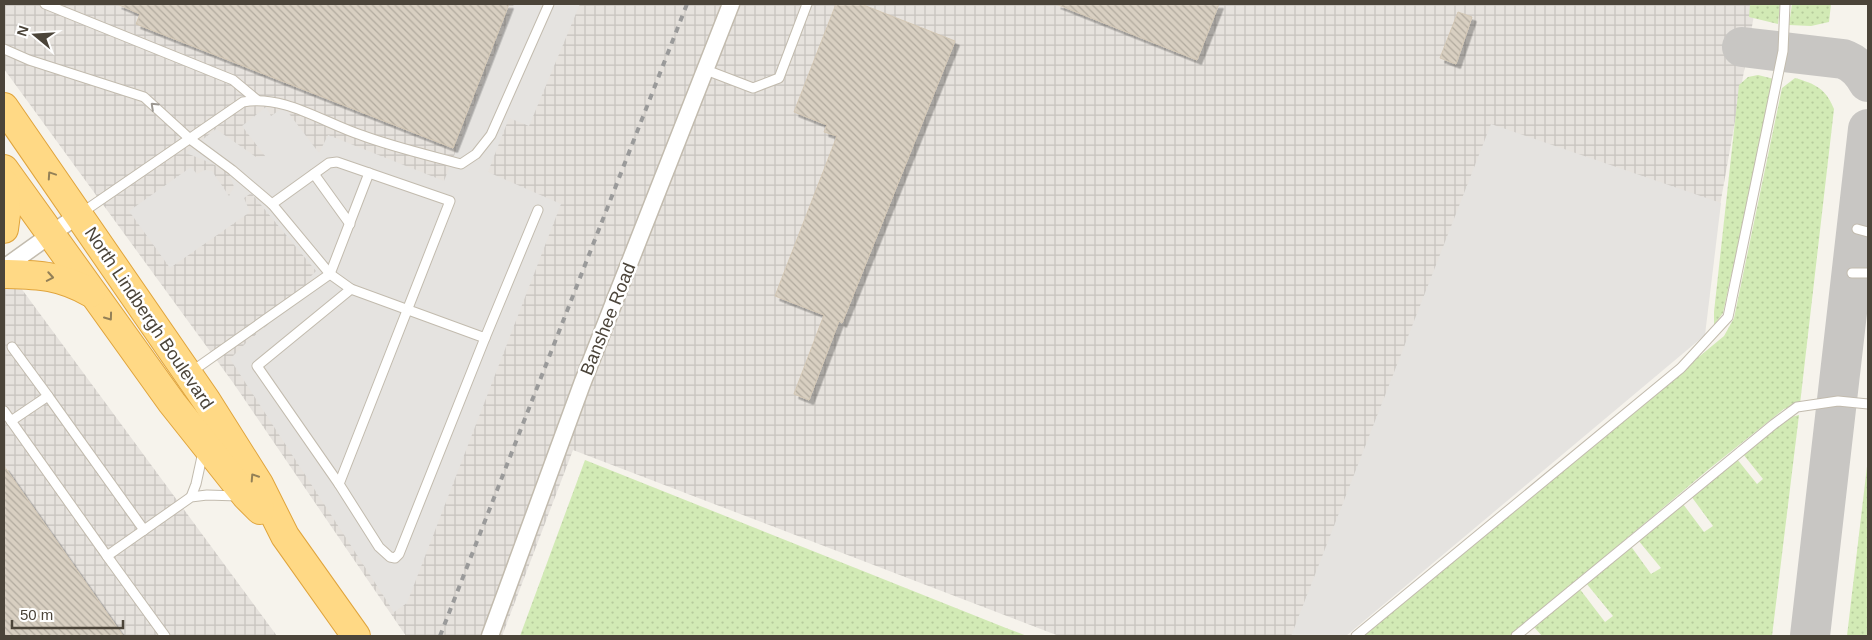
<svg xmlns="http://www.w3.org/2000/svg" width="1872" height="640" viewBox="0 0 1872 640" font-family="Arial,sans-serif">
<defs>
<pattern id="industrial-grid" width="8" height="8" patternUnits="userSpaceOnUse" patternTransform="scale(1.25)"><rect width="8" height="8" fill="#e6e2dd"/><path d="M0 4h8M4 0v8" fill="none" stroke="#c7c3be"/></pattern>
<pattern id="grass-dots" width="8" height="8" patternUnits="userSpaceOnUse" patternTransform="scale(1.25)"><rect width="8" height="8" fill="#d2eab5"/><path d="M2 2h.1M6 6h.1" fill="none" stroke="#b6ca9c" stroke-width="1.8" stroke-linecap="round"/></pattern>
<pattern id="building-back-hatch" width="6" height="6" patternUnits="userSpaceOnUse" patternTransform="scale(1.25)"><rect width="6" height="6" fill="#d8cfc1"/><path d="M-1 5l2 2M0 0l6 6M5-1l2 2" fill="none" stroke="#b1aa9e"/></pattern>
<filter id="shadow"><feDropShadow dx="4.5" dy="4.5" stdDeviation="0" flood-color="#0004"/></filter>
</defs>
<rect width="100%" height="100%" fill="#f6f3ec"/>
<!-- industrial -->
<g fill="url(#industrial-grid)">
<path d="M4 4H1756L1697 334 1335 636H1059L573 450 502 636H406L234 384 4 69Z"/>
<path d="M4 265 277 636H4Z"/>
</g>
<!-- grass -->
<g fill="url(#grass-dots)">
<path d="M1750 4H1780L1778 24 1749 17Z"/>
<path d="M1792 4H1831L1829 22 1811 26 1789 25Z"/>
<path d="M1758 75 1774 79 1723 313 1714 325V312L1739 85 1748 77Z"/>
<path d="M1795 78C1816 84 1826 89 1834 109L1800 404 1784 409 1709 469 1511 636H1362L1724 336 1734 318 1782 88Z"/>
<path d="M1799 415 1772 636H1542L1534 627 1579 588 1605 622 1613 616 1586 583 1630 545 1651 574 1661 568 1638 540 1683 504 1704 532 1713 526 1691 496 1737 459 1757 484 1763 479 1743 454 1791 417Z"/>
<path d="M1868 458V636H1847Z"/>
<path d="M585 460 1006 628 1027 636H520Z"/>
</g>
<!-- parking -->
<g fill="#e5e3e0">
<path d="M514 4H580L529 126 509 118 488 172 561 204 407 603 394 612 230 359 248 341 315 286 309 278 316 271 251 193 244 198 250 212 170 268 129 211 191 167 197 174 205 170 212 171 229 196 234 187 229 173 211 163 186 153 216 129 256 157 265 156 242 126 266 107 271 116 284 107 319 153 328 135 444 181Z"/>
<path d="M1491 124 1721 203 1705 335 1346 636H1291Z"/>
</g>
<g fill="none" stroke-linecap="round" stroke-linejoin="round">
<!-- taxiway -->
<g stroke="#c8c6c3" stroke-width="40">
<path d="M1742 47 1843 59C1855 63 1862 71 1868 82"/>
<path d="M1810 636 1868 129"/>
</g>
</g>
<!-- building -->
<g fill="url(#building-back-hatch)" stroke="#d3c7b4" filter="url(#shadow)">
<path d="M117 4H509L453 148 136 24 140 14Z"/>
<path d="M836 4H861L955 41 842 323 839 321 809 400 794 394 824 315 775 296 837 136 824 132 827 125 794 112Z"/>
<path d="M1056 4H1219L1197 60Z"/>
<path d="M1458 12 1472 17 1456 64 1440 58Z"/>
<path d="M4 466 123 636H4Z"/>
</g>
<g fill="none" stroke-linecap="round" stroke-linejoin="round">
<defs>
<g id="service">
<path d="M45 4 233 80 257 100"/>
<path d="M4 49 29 60 144 97 190 139 232 170 272 204 330 274 351 289 485 338 538 210"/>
<path d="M706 70 753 88 779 78 807 4"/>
<path d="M314 174 350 224"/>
<path d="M272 204 329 163 337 162 450 201 339 484"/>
<path d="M80 214 243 102C283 94 324 123 361 135 393 147 428 155 461 164L476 154 491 135 549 4"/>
<path d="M1857 229 1868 232"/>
<path d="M1852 273H1868"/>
<path d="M351 289 257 366 339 484 379 547 390 557 395 558 399 554 485 338"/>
<path d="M12 347 48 396"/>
<path d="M191 372 330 274 369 173"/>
<path d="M4 411 107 556"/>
<path d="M11 421 48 396 144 530"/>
<path d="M191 497 196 484 203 452"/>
<path d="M165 636 107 556 191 497 207 495 238 496"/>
<path d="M1356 636 1681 368 1728 317 1783 51 1785 4"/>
<path d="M1516 636 1774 424 1797 407 1838 401 1868 404"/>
</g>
<g id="minor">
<path d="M4 268 78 215"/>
<path d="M490 636 582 384 731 4"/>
</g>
<g id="trunk">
<path d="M4 107 206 400 259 484 285 536 356 636"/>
<path d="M4 169 172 403 246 496 260 510"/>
<path d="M4 183 6 214 4 229"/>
<path d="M4 274C39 275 59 275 91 293"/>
</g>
</defs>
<!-- service casing -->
<use href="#service" stroke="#c2bbae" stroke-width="11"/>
<!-- minor casing -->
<use href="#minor" stroke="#c2bbae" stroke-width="19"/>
<!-- trunk casing -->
<use href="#trunk" stroke="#e0a43c" stroke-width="30"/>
<!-- service -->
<use href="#service" stroke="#fff" stroke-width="9"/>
<!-- minor -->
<use href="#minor" stroke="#fff" stroke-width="16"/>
<!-- trunk -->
<use href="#trunk" stroke="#ffd985" stroke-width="28"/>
<!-- rail -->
<path stroke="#9a9a9a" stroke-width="4" stroke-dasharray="6 6" stroke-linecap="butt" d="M440 636 687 4"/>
</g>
<!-- one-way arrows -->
<defs><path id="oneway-chevron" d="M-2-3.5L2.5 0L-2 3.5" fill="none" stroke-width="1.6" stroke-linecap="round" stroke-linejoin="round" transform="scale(1.25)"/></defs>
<use stroke="#9c9892" href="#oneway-chevron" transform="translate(154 106) rotate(-137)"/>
<g stroke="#938057">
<use href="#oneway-chevron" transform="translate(51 175) rotate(-124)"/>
<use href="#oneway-chevron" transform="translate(50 277) rotate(10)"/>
<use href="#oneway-chevron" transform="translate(109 317) rotate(54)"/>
<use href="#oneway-chevron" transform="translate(254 477) rotate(-123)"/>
</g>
<g text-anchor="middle" stroke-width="5" stroke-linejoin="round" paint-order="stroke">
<!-- street labels -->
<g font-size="18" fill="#4b4439" stroke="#fff">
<text transform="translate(149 318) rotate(56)" y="6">North Lindbergh Boulevard</text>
<text transform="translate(608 319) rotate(-68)" y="6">Banshee Road</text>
</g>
</g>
<!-- border -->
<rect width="1872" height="640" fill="none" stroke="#4b4439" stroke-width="10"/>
<!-- north arrow -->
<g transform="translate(35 35) rotate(288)" stroke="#ffffff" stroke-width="4" paint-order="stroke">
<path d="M0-4L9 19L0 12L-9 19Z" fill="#4b4439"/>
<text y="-8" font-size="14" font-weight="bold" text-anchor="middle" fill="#4b4439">N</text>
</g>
<!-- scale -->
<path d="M12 620v8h111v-8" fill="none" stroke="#4b4439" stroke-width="2.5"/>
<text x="20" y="620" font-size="15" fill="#4b4439" stroke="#ffffff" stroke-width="4" paint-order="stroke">50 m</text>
</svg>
